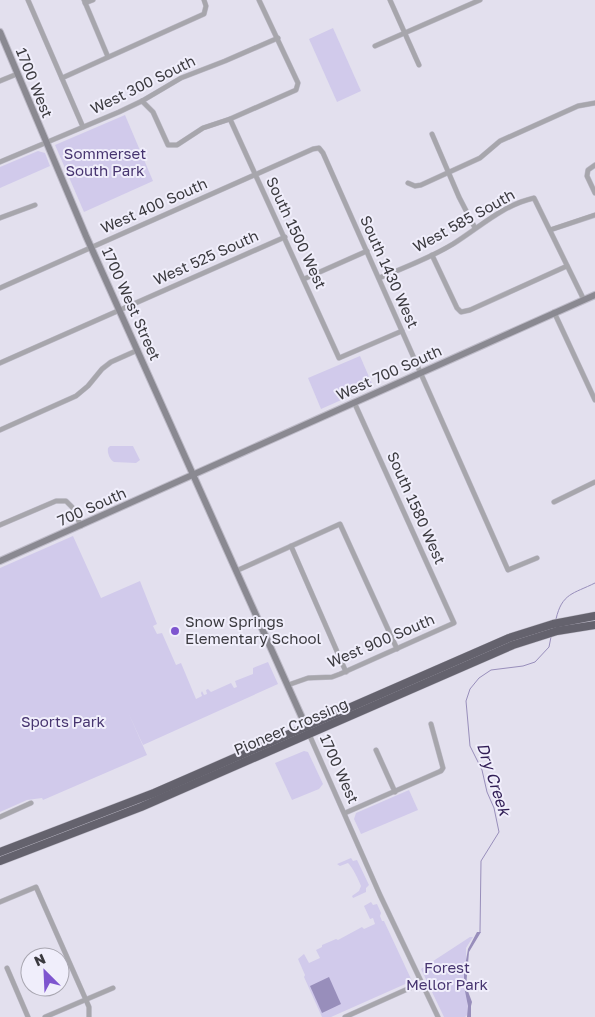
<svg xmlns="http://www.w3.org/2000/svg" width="595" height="1017" viewBox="0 0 595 1017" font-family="'Golos Text',sans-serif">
<rect width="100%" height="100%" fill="#e3e0ee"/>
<!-- green -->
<g fill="#d1caeb">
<path d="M333 28 361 91 337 102 309 39Z"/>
<path d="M125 115 153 181 84 212 55 145Z"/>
<path d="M38 151 45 153 50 166 0 188V167Z"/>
<path d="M360 356 373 386 321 409 308 378Z"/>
<path d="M110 446H133L140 460 136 463 114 462C110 460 107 453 108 448Z"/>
<path d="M73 536 101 598 140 581 157 624 153 626 157 634 162 633 176 665 181 663 196 699 202 696 201 693 202 691 204 695 207 694 206 690 208 689 211 692 231 683 234 688 237 687 235 681 253 674V668L268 662 278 684 143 745 128 712 147 755 43 800 42 798 27 800 0 812V568Z"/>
<path d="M304 751 308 752 323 784 319 789 292 800 275 763Z"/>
<path d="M409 790 418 810 361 834 354 819 356 813Z"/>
<path d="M351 858 353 861 357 860 369 885 366 888V892L353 898 352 896 359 891 361 886C359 881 352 866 348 863L340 866 337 864Z"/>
<path d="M371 902 373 905 377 904 381 913 380 916 382 921H384L412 981 331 1017H322L304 977 305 975 298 959 304 954 309 963 320 958 316 950 322 947V945L336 939 338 940 362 927 364 929 375 924 373 918 370 919 364 906Z"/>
<path d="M470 937H473L466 948 468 1014 465 1017H444L421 969Z"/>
</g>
<!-- water -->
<g fill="#988ebb">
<path d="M477 932H481L469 952 466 986 472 1002 471 1006V1017H467L468 1006 464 986V972L468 949Z"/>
<path d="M329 977 341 1004 322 1013 310 986Z"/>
</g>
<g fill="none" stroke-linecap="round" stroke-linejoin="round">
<!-- stream -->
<g stroke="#988ebb" stroke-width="1">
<path d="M556 619C562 593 573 594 595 583"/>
<path d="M480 932 481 861 499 832 494 808 487 792 482 770 470 746 466 701 470 689 479 678 491 670 523 666 535 662 549 647 551 637"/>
</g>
<defs>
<g id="street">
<path d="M28 0 83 127"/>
<path d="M84 0 108 57"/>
<path d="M390 0 419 65"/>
<path d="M85 3 93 0"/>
<path d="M375 46 480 0"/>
<path d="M62 78 204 14 206 6 204 0"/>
<path d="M0 81 17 74"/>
<path d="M142 101 153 112 168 145H177L203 128 230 119 296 90 298 83 259 0"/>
<path d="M230 119 339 358 402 331"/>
<path d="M432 134 459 197 475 228"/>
<path d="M0 162 119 112 142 101 181 78 225 61 278 38"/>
<path d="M595 165 588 170 587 176 595 193"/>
<path d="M408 183 415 186 421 185 480 158 500 141 578 106 595 103"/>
<path d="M0 218 35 205"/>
<path d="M550 230 595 215"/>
<path d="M432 255 457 308 461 312 470 310 567 266"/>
<path d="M379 278C404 268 430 258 453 244 480 227 503 205 534 198L584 300"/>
<path d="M304 279 367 251"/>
<path d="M0 288 313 149 319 148 323 153 508 570 537 558"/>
<path d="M554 312 595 400"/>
<path d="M0 363 285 237"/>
<path d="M0 430 76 396 88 386 102 369 111 362 138 350"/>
<path d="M554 502 595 482"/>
<path d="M0 525 56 501H66L72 507 81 526"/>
<path d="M291 546 346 672"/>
<path d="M236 571 340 524 397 649"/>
<path d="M288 685 308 678 332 677 340 674 454 623 354 402"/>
<path d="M309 734 380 895 438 1017"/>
<path d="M376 750 395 792"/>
<path d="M345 813 441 771 443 768 431 724"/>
<path d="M0 817 31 803"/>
<path d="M0 902 36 887 86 1000 89 1007V1017"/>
<path d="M7 968 28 1017"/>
<path d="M45 1017 113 988"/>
<path d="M345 1017 421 983"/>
</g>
<g id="secondary">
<path d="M0 32 86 236 308 731"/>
<path d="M0 561 595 295"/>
</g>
<g id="highway">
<path d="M0 852 154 793 509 638 553 624 595 616"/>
<path d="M0 861 141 807 513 645 557 631 595 625"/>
</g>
</defs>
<!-- street casing -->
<use href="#street" stroke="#bebbc8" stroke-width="5.5"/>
<!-- secondary casing -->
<use href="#secondary" stroke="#bebbc8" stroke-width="8"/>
<!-- highway casing -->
<use href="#highway" stroke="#bebbc8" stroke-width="9"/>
<!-- street -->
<use href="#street" stroke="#a7a6ac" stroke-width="4.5"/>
<!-- secondary -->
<use href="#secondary" stroke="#8a8991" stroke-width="6"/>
<!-- highway -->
<use href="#highway" stroke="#64626d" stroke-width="8"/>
</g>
<!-- markers -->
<circle fill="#7e55cf" stroke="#f0eefb" stroke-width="2" cx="175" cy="631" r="5"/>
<g text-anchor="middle" stroke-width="4" stroke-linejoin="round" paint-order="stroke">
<!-- street labels -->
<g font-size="15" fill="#3b3a3f" stroke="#f0eefb">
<text transform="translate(34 83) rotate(68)" y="5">1700 West</text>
<text transform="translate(143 85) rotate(-26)" y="5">West 300 South</text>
<text transform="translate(154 206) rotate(-24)" y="5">West 400 South</text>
<text transform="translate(464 221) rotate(-29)" y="5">West 585 South</text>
<text transform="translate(296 233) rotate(65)" y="5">South 1500 West</text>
<text transform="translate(206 258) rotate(-24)" y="5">West 525 South</text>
<text transform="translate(389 272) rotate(66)" y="5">South 1430 West</text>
<text transform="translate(131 304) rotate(66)" y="5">1700 West Street</text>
<text transform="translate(389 373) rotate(-24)" y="5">West 700 South</text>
<text transform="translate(92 507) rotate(-24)" y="5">700 South</text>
<text transform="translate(416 508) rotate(66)" y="5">South 1580 West</text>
<text transform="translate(381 641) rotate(-23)" y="5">West 900 South</text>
<text transform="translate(291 727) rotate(-23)" y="5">Pioneer Crossing</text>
<text transform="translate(339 769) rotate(66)" y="5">1700 West</text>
</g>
<!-- park labels -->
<g font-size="15" fill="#473570" stroke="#f0eefb">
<text x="105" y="159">Sommerset<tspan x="105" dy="17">South Park</tspan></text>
<text x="63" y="727">Sports Park</text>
<text x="447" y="973">Forest<tspan x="447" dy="17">Mellor Park</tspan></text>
</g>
<!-- poi labels -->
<g font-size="15" fill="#3b3a3f" stroke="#f0eefb" text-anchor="start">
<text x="185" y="627">Snow Springs<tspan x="185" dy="17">Elementary School</tspan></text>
</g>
<!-- water labels -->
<g font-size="16" font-style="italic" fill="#301d55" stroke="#f0eefb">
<text transform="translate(494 779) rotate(72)" y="6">Dry Creek</text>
</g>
</g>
<!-- north arrow -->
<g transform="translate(45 972) rotate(336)"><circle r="24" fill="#f0eefb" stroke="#a8a6b0"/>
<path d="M0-4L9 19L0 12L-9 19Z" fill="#7e55cf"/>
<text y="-8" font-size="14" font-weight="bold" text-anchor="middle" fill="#3b3a3f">N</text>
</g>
</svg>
